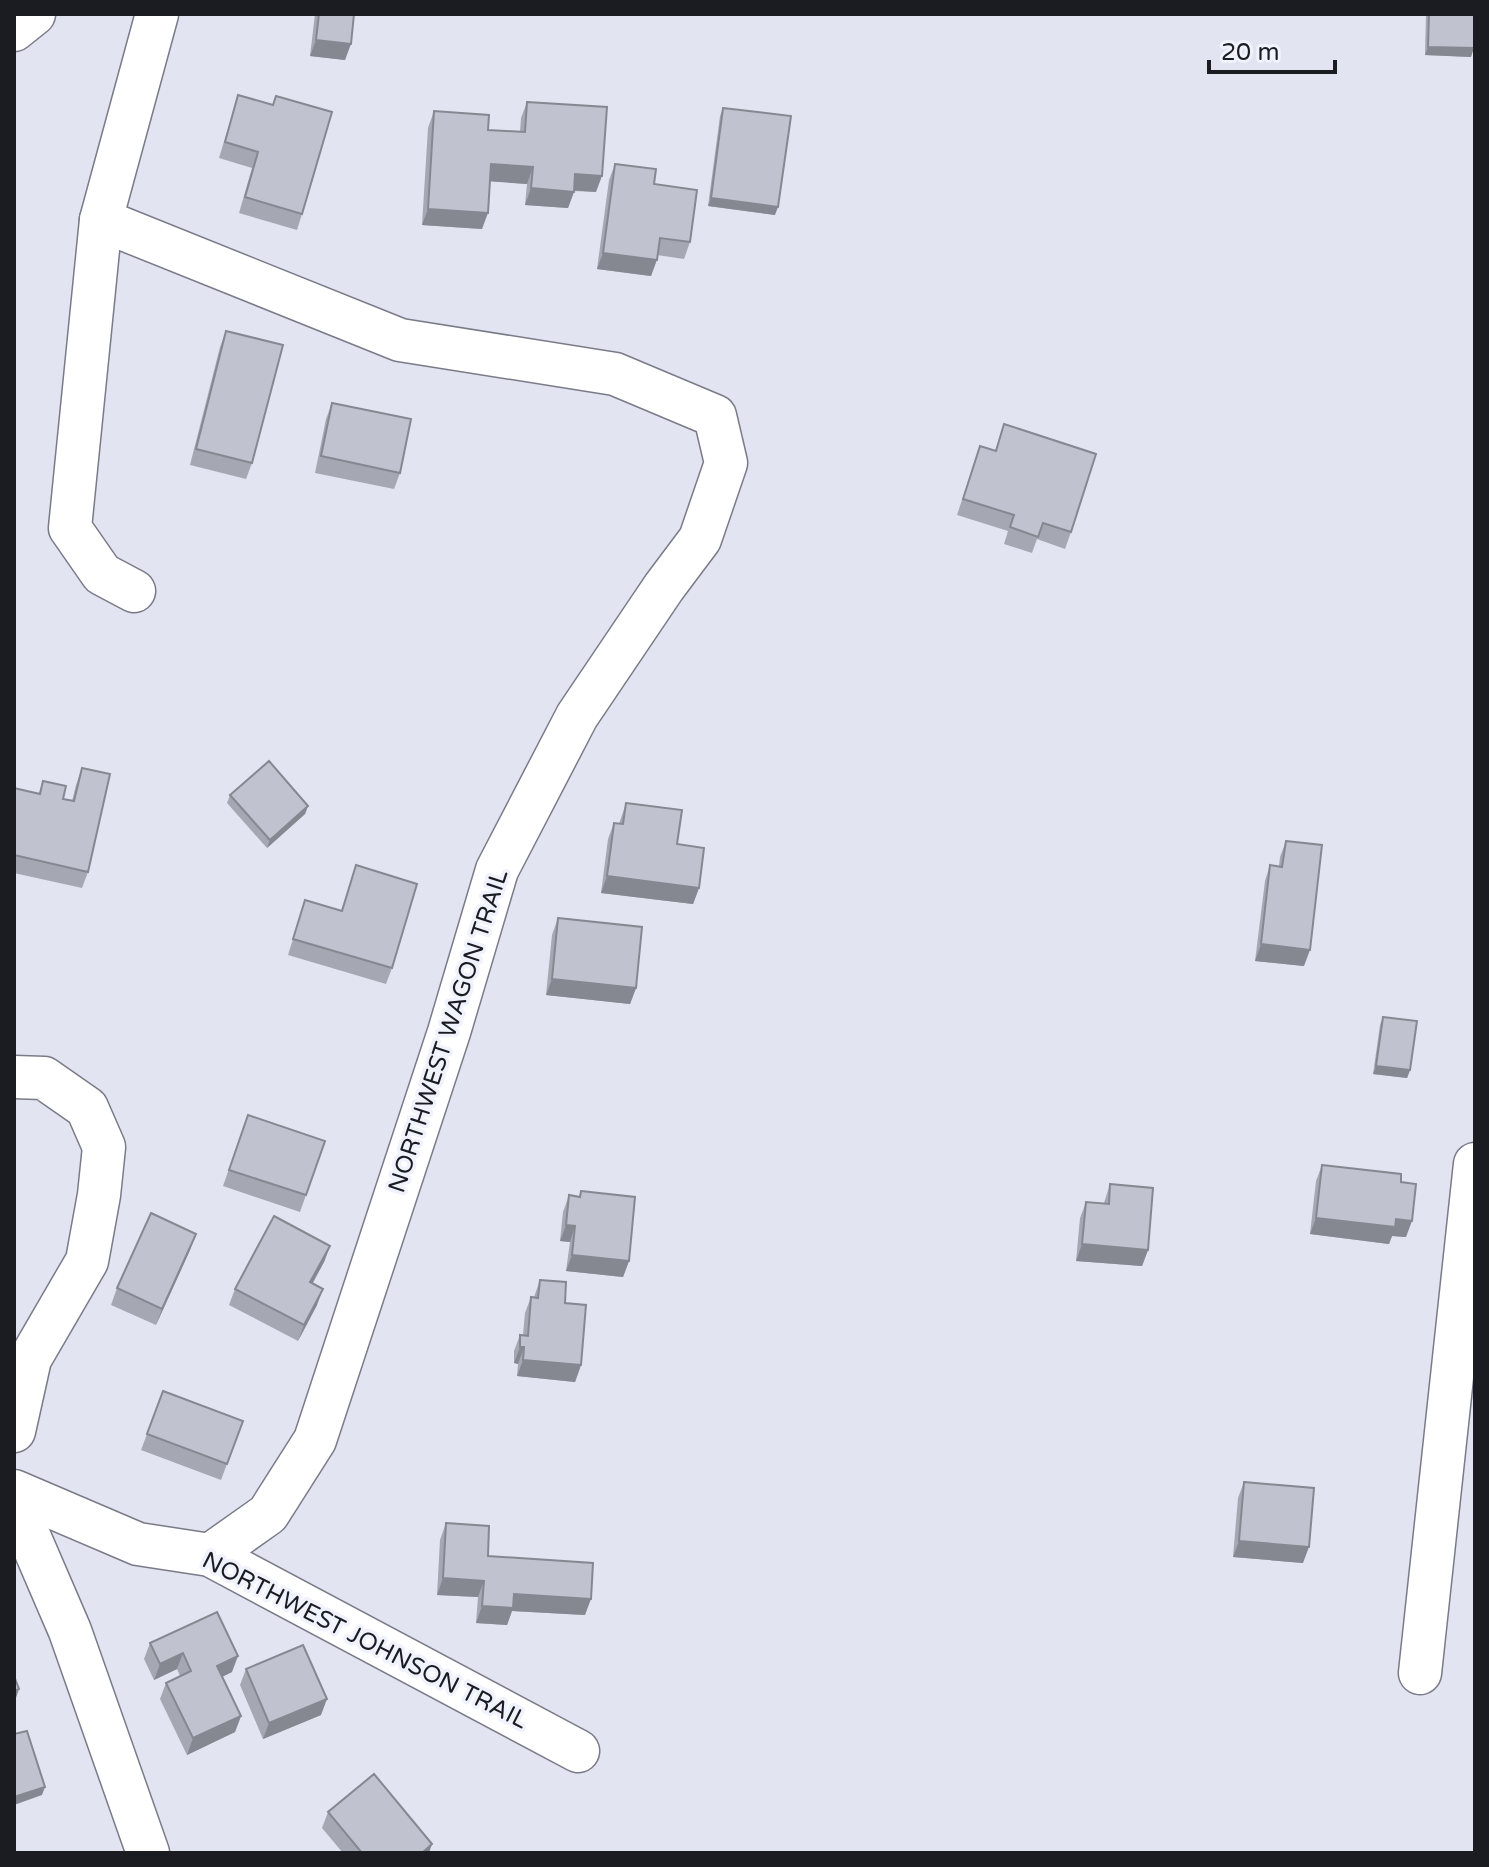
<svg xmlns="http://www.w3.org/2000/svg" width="1489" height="1867" viewBox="0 0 1489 1867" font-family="'Varela Round',sans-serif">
<rect width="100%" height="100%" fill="#e2e4f2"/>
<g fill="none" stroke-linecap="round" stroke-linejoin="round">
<defs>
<g id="minor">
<path d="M157 14 101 220 400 340 615 374 715 416 726 463 700 539 664 587 577 716 497 870 449 1032 315 1440 268 1514 210 1555"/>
<path d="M14 30 34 14"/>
<path d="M101 220 70 528 102 574 134 591"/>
<path d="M14 1077 44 1078 87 1108 104 1147 99 1195 87 1261 30 1359 14 1431"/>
<path d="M14 1491 138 1544 210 1555 578 1751"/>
<path d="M14 1501 70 1631 148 1853"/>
<path d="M1420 1673 1475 1164"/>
</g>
</defs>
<!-- minor casing -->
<use href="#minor" stroke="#797b88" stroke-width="45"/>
<!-- minor -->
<use href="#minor" stroke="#fff" stroke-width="42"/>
</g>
<!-- wall -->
<g fill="#a5a7b2">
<path d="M315 14H354L345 60 310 56Z"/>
<path d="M1426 14H1475L1471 57 1425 55Z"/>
<path d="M238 95 273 105 302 214 297 230 239 213 252 168 219 158Z"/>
<path d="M527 102 596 192 574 191 568 208 525 205 527 184 490 181 482 229 422 225 428 128 434 111 488 130 520 132 521 118Z"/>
<path d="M723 108 775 215 708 206 720 116Z"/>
<path d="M615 164 654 184 690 242 684 259 657 255 651 276 597 269 609 180Z"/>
<path d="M226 331 252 463 246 479 190 465 220 347Z"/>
<path d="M332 403 400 473 394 489 315 473 326 419Z"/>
<path d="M1004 424 1071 532 1065 549 1037 539 1032 553 1004 544 1008 531 957 515 980 446 995 451Z"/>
<path d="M82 768 88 872 82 888 14 873V788L39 793 43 781 63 799 72 801 76 785Z"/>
<path d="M230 795 308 806 305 814 267 848 227 803Z"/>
<path d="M626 803 677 844 699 888 693 904 601 893 608 839 614 823 619 824Z"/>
<path d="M1286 841 1304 966 1255 961 1265 881 1270 865 1279 866 1280 857Z"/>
<path d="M356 865 392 968 386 984 288 955 305 900 341 911Z"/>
<path d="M558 918 636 988 630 1004 546 995 552 935Z"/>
<path d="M1383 1017 1410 1070 1407 1078 1373 1074 1380 1025Z"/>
<path d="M248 1115 325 1141 300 1212 223 1186Z"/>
<path d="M1322 1165 1401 1182 1406 1237 1392 1236 1389 1244 1310 1234 1316 1181Z"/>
<path d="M1110 1184 1148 1250 1142 1266 1076 1261 1080 1218 1086 1202 1104 1203Z"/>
<path d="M581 1191 629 1261 623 1277 566 1271 570 1242 560 1241 563 1212 569 1195 579 1197Z"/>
<path d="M330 1246 324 1262 313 1283 317 1305 298 1341 229 1305 235 1289Z"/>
<path d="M190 1250 156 1325 111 1305 117 1288Z"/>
<path d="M540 1280 565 1303 581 1365 575 1382 517 1376 518 1364 514 1363V1351L520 1335H523L525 1313 531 1297H534Z"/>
<path d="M163 1391 243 1421 221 1480 141 1450Z"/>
<path d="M1244 1482 1303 1563 1233 1557 1238 1498Z"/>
<path d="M446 1523 488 1556 585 1615 512 1611 507 1625 476 1623 478 1597 437 1595 440 1540Z"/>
<path d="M217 1612 232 1672 222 1677 241 1716 235 1732 187 1755 160 1699 166 1683 180 1676 177 1669 154 1680 144 1659 150 1643Z"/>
<path d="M246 1669 321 1715 263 1739 240 1685Z"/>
<path d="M328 1812 429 1853H343L322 1828Z"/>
</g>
<!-- shaded-wall -->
<g fill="#868891">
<path d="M316 40 351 44 345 60 310 56Z"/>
<path d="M1428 47 1474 48 1471 57 1425 55Z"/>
<path d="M491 164 533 167 527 184 485 181Z"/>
<path d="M575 174 602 176 596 192 569 190Z"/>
<path d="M531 188 574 192 568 208 525 205Z"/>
<path d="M711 198 778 207 775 215 708 206Z"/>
<path d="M428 209 488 213 482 229 422 225Z"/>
<path d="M603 253 657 260 651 276 597 269Z"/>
<path d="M308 806 305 814 267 848 270 840Z"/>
<path d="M607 876 699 888 693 904 601 893Z"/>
<path d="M1261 944 1310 950 1304 966 1255 961Z"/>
<path d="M552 979 636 988 630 1004 546 995Z"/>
<path d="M1376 1066 1410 1070 1407 1078 1373 1074Z"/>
<path d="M1316 1218 1396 1219 1412 1221 1406 1237 1392 1236 1389 1244 1310 1234Z"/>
<path d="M566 1225 575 1226 570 1242 560 1241Z"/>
<path d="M196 1234 190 1250 156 1325 162 1309Z"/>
<path d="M1082 1244 1148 1250 1142 1266 1076 1261Z"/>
<path d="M330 1246 324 1262 304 1298 310 1282Z"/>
<path d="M572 1255 629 1261 623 1277 566 1271Z"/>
<path d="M323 1289 317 1305 298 1341 304 1325Z"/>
<path d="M520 1347H524L518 1364 514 1363Z"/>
<path d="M523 1360 581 1365 575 1382 517 1376Z"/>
<path d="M1239 1541 1309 1547 1303 1563 1233 1557Z"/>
<path d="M443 1578 484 1581 478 1597 437 1595Z"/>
<path d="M514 1594 591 1599 585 1615 512 1611 507 1625 476 1623 482 1606Z"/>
<path d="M183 1653 177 1669 154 1680 160 1664Z"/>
<path d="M238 1656 232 1672 211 1682 217 1666Z"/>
<path d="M19 1689 14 1704V1691Z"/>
<path d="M327 1699 321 1715 263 1739 269 1723Z"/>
<path d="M241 1716 235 1732 187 1755 193 1738Z"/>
<path d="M45 1787 42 1795 14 1805V1797Z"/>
<path d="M432 1844 429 1853H422Z"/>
</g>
<!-- building -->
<g fill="#c0c2cf" stroke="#868891" stroke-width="2">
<path d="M319 14H354L351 44 316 40Z"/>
<path d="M1429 14H1475L1474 48 1428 47Z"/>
<path d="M238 95 273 105 276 96 332 112 302 214 245 197 258 152 225 142Z"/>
<path d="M527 102 607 107 602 176 575 174 574 192 531 188 533 167 491 164 488 213 428 209 434 111 489 115 488 130 525 132Z"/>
<path d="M723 108 791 116 778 207 711 198Z"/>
<path d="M615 164 656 169 654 184 697 190 690 242 660 238 657 260 603 253Z"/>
<path d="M226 331 283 345 252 463 196 449Z"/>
<path d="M332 403 411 419 400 473 321 456Z"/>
<path d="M1004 424 1096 454 1071 532 1043 523 1038 537 1010 527 1014 515 963 499 980 446 996 451Z"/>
<path d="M269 761 308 806 270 840 230 795Z"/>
<path d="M82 768 110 774 88 872 14 855V788L40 794 43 781 66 786 63 799 74 801Z"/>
<path d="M626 803 682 810 677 844 704 848 699 888 607 876 614 823 623 824Z"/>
<path d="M1286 841 1322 845 1310 950 1261 944 1270 865 1282 867Z"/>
<path d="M356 865 417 884 392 968 293 939 305 900 342 911Z"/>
<path d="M558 918 642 927 636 988 552 979Z"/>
<path d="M1383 1017 1417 1021 1410 1070 1376 1066Z"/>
<path d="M248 1115 325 1141 306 1195 229 1170Z"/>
<path d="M1322 1165 1401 1174V1182L1416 1184 1412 1221 1396 1219 1395 1227 1316 1218Z"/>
<path d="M1110 1184 1153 1188 1148 1250 1082 1244 1086 1202 1109 1204Z"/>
<path d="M581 1191 635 1197 629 1261 572 1255 575 1226 566 1225 569 1195 580 1197Z"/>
<path d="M151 1213 196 1234 162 1309 117 1288Z"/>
<path d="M274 1216 330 1246 310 1282 323 1289 304 1325 235 1289Z"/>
<path d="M540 1280 566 1282 565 1303 586 1305 581 1365 523 1360 524 1347H520V1335L528 1336 531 1297 538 1298Z"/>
<path d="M163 1391 243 1421 227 1464 147 1434Z"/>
<path d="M1244 1482 1314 1488 1309 1547 1239 1541Z"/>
<path d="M446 1523 489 1526 488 1556 593 1563 591 1599 514 1594 513 1608 482 1606 484 1581 443 1578Z"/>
<path d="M217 1612 238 1656 217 1666 241 1716 193 1738 166 1683 191 1671 183 1653 160 1664 150 1643Z"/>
<path d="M303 1645 327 1699 269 1723 246 1669Z"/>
<path d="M14 1676 19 1689 14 1691Z"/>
<path d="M27 1731 45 1787 14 1797V1734Z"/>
<path d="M374 1774 432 1844 422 1853H362L328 1812Z"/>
</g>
<g text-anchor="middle" stroke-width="7" stroke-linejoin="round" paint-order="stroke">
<!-- street labels -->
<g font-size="24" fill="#1b1c21" stroke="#f0f2fd">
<text transform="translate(448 1031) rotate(-72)" y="8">NORTHWEST WAGON TRAIL</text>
<text transform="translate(365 1640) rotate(27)" y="8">NORTHWEST JOHNSON TRAIL</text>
</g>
</g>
<!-- border -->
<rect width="1489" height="1867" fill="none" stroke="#1b1c21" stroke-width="32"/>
<!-- scale -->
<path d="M1209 60v12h126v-12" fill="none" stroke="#1b1c21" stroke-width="4"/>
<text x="1221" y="60" font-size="24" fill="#1b1c21" stroke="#f0f2fd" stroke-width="6" paint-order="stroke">20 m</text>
</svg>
